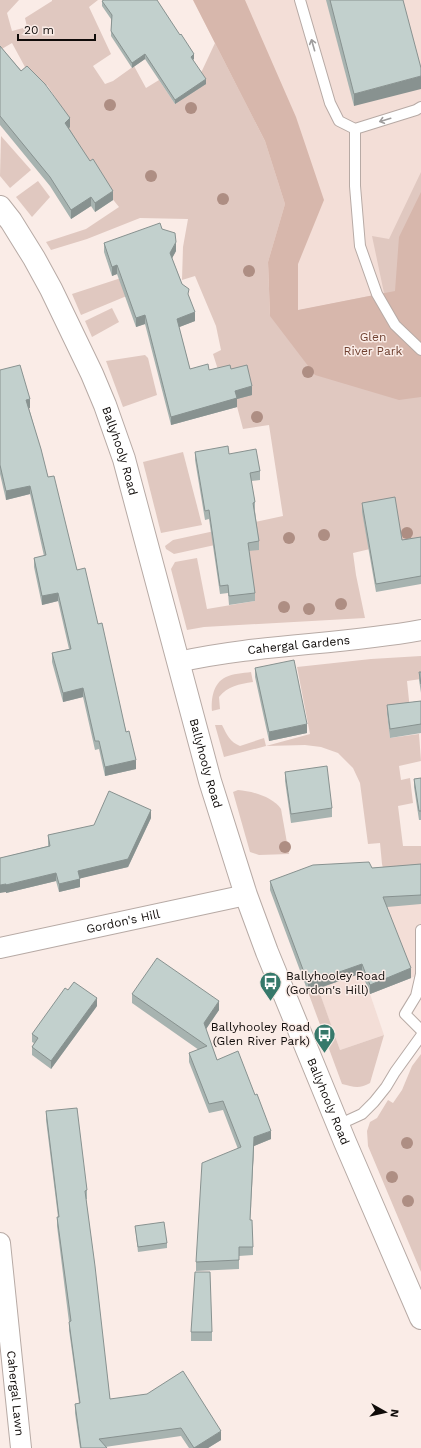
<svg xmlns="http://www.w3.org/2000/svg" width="421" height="1448" viewBox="0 0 421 1448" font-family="'Work Sans',sans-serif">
<rect width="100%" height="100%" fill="#faece7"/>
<!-- built -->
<g fill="#f3ded7">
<path d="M193 0H421V192L395 291 270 316 265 141Z"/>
<path d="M421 872V974L370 994 384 1035 340 1050 318 989 313 874Z"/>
</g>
<!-- green -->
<g fill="#e0c8c0">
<path d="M0 0H19L7 13 12 31 27 27 25 18 52 1V0H98L89 7 111 54 93 66 105 84 113 81 134 66 146 88 159 80 175 104 200 75 215 43 265 141 285 204 268 262 270 316 384 293 372 236 389 239 421 172V537L353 553 356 575 365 618 204 627 187 630 171 569 175 562 197 558 207 609 255 601 233 541 174 554 166 549 165 546 173 540 283 516 269 425 243 429 235 399 220 376 213 354 221 350 216 326 195 276 182 280 183 247 188 219 140 218 87 239 51 250 46 242 86 229 119 207 46 116 57 100 47 85 42 89 25 67 12 43 0 50Z"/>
<path d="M1 136 31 170 10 188 0 176Z"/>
<path d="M38 181 50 197 32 217 16 197Z"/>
<path d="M121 278 129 295 81 315 72 294Z"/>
<path d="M112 308 119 322 92 337 85 321Z"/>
<path d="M145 355 148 358 157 395 123 407 106 361Z"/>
<path d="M183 452 202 525 161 533 143 462Z"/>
<path d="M421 656V679L407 681 411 720 387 714 390 738 419 734 421 761 399 766 401 780 410 778 413 803 398 806 403 846H421V872H384L382 864 380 843 368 844 360 783 353 768 338 753 321 747 305 745 266 746 224 757 215 725H222C227 735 230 742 240 746L264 738 266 746 310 734 297 667 371 659Z"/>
<path d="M251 672 253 682C239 684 228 686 219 697L220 709 212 711C211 699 213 683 226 677 232 674 243 673 251 672Z"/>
<path d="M238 790C252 791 273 797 281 809L289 854 259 855 250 852 233 792Z"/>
<path d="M318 988 340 1050 384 1035 370 1083C360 1089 353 1087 342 1084L308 992Z"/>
<path d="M421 1054V1272L368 1146 367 1131 370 1122 377 1118 388 1100 393 1103 402 1090 412 1066Z"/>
</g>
<!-- forest -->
<path fill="#d7b7ac" d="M193 0H245L296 117 324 200 298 264V310L395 291 399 237 421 192V397L399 400 315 375 270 316 268 262 285 204 265 141Z"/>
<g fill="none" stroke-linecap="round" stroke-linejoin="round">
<defs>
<g id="service">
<path d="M300 0 330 103 339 121 355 129 416 110 421 107"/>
<path d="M355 129V186L360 246 377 294 395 325 421 350"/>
<path d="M421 930V974L416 996 405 1014 421 1030"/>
<path d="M338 1125 362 1114 374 1102 386 1087 395 1072 421 1036"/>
</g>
<g id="minor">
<path id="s1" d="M178 662C258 644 340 645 421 630"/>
<path id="s2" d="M0 948 246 895"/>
<path id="s3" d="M0 1243 21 1448"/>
</g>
<g id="secondary">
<path id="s4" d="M0 207 11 221 34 258 51 289 92 374 105 405 124 459 210 781 246 895 267 952 345 1142 421 1318"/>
</g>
</defs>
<!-- service casing -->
<use href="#service" stroke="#b7aaa5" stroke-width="12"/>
<!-- minor casing -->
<use href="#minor" stroke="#b7aaa5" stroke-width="22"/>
<!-- secondary casing -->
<use href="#secondary" stroke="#b7aaa5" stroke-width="24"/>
<!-- service -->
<use href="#service" stroke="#fff" stroke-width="10"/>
<!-- minor -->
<use href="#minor" stroke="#fff" stroke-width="20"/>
<!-- secondary -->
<use href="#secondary" stroke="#fff" stroke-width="22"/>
</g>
<!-- trees -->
<g fill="#ae8e83">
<circle cx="110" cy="105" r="6"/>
<circle cx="191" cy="108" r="6"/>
<circle cx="151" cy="176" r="6"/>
<circle cx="223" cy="199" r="6"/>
<circle cx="249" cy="271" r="6"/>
<circle cx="308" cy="372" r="6"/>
<circle cx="257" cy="417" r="6"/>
<circle cx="407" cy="533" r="6"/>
<circle cx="324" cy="535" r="6"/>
<circle cx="289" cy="538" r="6"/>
<circle cx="341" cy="604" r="6"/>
<circle cx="284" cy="607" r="6"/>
<circle cx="309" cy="609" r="6"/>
<circle cx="285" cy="847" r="6"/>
<circle cx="407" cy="1143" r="6"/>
<circle cx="392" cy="1177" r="6"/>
<circle cx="408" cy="1201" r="6"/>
</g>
<!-- wall -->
<g fill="#a7b3b0">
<path d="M326 0H403L354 106Z"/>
<path d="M102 1 194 59 193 60 206 84 175 104 145 59 132 68 111 36V19L102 6Z"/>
<path d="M0 46 70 127 69 128 113 200 95 212 91 206 71 219 50 186 0 125Z"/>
<path d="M162 229 176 251 172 258 182 284 189 298 195 321 179 327 190 369 209 370 231 369 252 395 237 399V407L171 425 145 324 136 327 117 274 112 276 104 252V243Z"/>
<path d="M0 370 30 408H29L48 477 77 570 98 624 136 769 105 776 99 749 95 750 83 697 63 702 52 662V653L69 649 58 601 42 605 34 567V558L44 556 30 494 6 500 0 474Z"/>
<path d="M195 452 229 454 260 471V480L251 481 255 502V511L259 541V550L249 551 255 593V601L229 605 228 593 220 594 209 519 205 520 195 460Z"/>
<path d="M362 503 402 540 421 537V584L376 592 362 512Z"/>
<path d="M255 668 307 733 269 741 255 677Z"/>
<path d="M419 672H421V693L419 680Z"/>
<path d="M421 701V733L390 738 387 714V705Z"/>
<path d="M285 772 332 808V817L291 823 285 781Z"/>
<path d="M421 778V820H419L414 787V779Z"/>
<path d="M151 818 128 867 80 878V887L59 892 56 881 6 893 0 858 48 846V835Z"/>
<path d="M421 864V904L387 907 411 978 370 994 362 973 308 992 270 890V881L372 868Z"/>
<path d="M132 994 219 1010 206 1029 217 1060 271 1139 254 1146 250 1220 253 1247V1255L239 1256V1269L196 1271V1262L238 1149 223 1110 209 1113 189 1062V1053L199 1050 132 1003Z"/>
<path d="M97 1006 51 1069 32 1055V1047L34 1043 32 1042V1034Z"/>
<path d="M46 1111 87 1190V1199H86L110 1399 221 1440 208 1448H189L181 1436 105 1447 107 1448H80L75 1413V1404L79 1403 69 1330V1322L57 1226V1217H58L46 1120Z"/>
<path d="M135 1226 167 1243V1248L138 1252Z"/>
<rect x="191" y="1332" width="21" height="9"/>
</g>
<!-- shaded-wall -->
<g fill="#889290">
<path d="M145 54V59L132 68V63Z"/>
<path d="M194 54V59L191 61V57Z"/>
<path d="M421 76V89L354 106V94Z"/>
<path d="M206 79V84L175 104V100Z"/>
<path d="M70 118V127L65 132V123Z"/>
<path d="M113 191V200L95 212V203Z"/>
<path d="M91 197V206L71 219V210Z"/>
<path d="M176 242V251L170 262V253Z"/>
<path d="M117 265V274L112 276V267Z"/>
<path d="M195 312V321L177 328V319Z"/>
<path d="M145 315V324L136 327V318Z"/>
<path d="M252 386V395L237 399V407L171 425V417L235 391Z"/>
<path d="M30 399V408L26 409V400Z"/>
<path d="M30 486V494L6 500V491Z"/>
<path d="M58 593V601L42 605V596Z"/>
<path d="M83 688V697L63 702V693Z"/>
<path d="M307 724V733L269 741V732Z"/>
<path d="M136 760V769L105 776V767Z"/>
<path d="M151 810V818L128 867 78 879V871Z"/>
<path d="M56 873V881L6 893V885Z"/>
<path d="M80 879V887L59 892V884Z"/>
<path d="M6 884V892L0 893V885Z"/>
<path d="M362 964V973L308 992V983Z"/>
<path d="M411 968V978L370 994V985Z"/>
<path d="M97 998V1006L51 1069V1061Z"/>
<path d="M219 1001V1010L204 1032V1023Z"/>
<path d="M271 1131V1139L254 1146 250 1229 254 1137Z"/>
<path d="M221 1431V1440L208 1448H194Z"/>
</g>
<!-- building -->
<g fill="#c2d0cd" stroke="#889290">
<path d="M104 0H157L180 35 181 34 194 54 191 57 206 79 175 100 145 54 132 63 111 31 112 15 102 1Z"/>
<path d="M330 0H403L421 68V76L354 94Z"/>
<path d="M0 46 21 71 27 66 45 84 70 118 65 123 90 161 93 159 113 191 95 203 91 197 71 210 50 177 0 116Z"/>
<path d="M160 223 162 229 175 233 176 242 170 253 182 284 189 289 188 294 195 312 177 319 190 369 208 364 209 370 230 365 231 369 247 365 252 386 235 391 237 398 171 417 145 315 136 318 117 265 112 267 104 243Z"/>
<path d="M20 365 30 399 26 400 41 449 48 477 54 476 77 570 85 568 98 624 102 623 126 732 129 731 136 760 105 767 99 741H95L83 688 63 693 52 653 71 649 58 593 42 596 34 558 46 555 30 486 6 491 0 465V370Z"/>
<path d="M228 446 229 454 256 449 260 471 250 473 255 502 253 503 259 541 248 543 255 593 229 596 228 585 220 586 209 510 205 511 195 452Z"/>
<path d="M395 497 402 540 421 537V576L376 584 362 503Z"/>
<path d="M294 660 307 724 269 732 255 668Z"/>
<path d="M419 672H421V684Z"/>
<path d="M421 701V724L390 729 387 705Z"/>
<path d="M327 766 332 808 291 814 285 772Z"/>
<path d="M421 778V811H419L414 779Z"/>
<path d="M109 791 151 810 128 859 78 871 80 879 59 884 56 873 6 885V884L0 885V858L50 846 48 835 94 825Z"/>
<path d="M369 862 372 868 421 864V895L383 897 411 968 370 985 362 964 308 983 270 881 313 865Z"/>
<path d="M157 958 219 1001 204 1023 217 1060 238 1051 255 1095 257 1094 271 1131 254 1137 250 1220H252L253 1247H239V1260L196 1262 202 1163 241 1147 223 1101 209 1104 189 1053 207 1046 132 994Z"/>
<path d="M74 982 97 998 51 1061 32 1047 38 1038 32 1034 65 988 68 990Z"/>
<path d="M77 1108 87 1190 85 1191 95 1266 110 1399 147 1394 183 1371 221 1431 194 1448 181 1428 99 1439 107 1448H81L75 1404 80 1403 69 1322 71 1321 57 1217H59L46 1111Z"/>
<path d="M164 1222 167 1243 138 1247 135 1226Z"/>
<path d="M195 1272H210L212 1332H191Z"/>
</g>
<!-- one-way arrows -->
<defs><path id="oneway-shaft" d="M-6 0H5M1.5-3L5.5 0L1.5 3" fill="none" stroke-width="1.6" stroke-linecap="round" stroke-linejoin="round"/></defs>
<g stroke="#9f9d9d">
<use href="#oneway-shaft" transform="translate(313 45) rotate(-106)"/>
<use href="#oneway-shaft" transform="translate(385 120) rotate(163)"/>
</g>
<!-- icons -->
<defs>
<symbol id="bus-pin" viewBox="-11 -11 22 30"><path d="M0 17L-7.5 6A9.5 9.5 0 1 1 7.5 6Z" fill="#36796b" stroke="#faece7"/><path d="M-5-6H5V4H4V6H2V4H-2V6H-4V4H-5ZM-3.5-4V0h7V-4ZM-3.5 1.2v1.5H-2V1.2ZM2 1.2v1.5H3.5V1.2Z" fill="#fff"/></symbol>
</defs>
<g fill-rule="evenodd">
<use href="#bus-pin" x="258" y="970" width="25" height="34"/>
<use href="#bus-pin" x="312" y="1022" width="25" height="34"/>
</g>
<g text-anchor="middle" stroke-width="3" stroke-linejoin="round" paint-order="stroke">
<!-- park labels -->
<g font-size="12" fill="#704131" stroke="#faece7">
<text x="373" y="341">Glen<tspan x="373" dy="14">River Park</tspan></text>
</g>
<!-- street labels -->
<g font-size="12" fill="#0f0b09" stroke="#faece7">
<text dy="4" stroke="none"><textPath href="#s4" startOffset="273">Ballyhooly Road</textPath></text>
<text dy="4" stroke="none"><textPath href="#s1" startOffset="122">Cahergal Gardens</textPath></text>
<text dy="4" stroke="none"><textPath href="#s4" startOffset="597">Ballyhooly Road</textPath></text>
<text dy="4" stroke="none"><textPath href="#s2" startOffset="126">Gordon's Hill</textPath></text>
<text dy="4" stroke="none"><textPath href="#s4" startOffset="957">Ballyhooly Road</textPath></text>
<text dy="4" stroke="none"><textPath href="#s3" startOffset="151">Cahergal Lawn</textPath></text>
</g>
<!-- poi labels -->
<g font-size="12" fill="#0f0b09" stroke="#faece7" text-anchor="start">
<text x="286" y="980">Ballyhooley Road<tspan x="286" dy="14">(Gordon's Hill)</tspan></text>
<text x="310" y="1031" text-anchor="end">Ballyhooley Road<tspan x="310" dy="14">(Glen River Park)</tspan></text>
</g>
</g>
<!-- north arrow -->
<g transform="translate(385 1412) rotate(98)" stroke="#faece7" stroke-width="3" paint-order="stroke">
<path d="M0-3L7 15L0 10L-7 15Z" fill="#0f0b09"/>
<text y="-6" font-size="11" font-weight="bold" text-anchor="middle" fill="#0f0b09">N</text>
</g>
<!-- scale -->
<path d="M18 34v6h77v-6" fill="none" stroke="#0f0b09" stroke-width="2"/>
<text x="24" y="34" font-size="12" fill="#0f0b09" stroke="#faece7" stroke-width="3" paint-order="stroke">20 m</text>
</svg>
